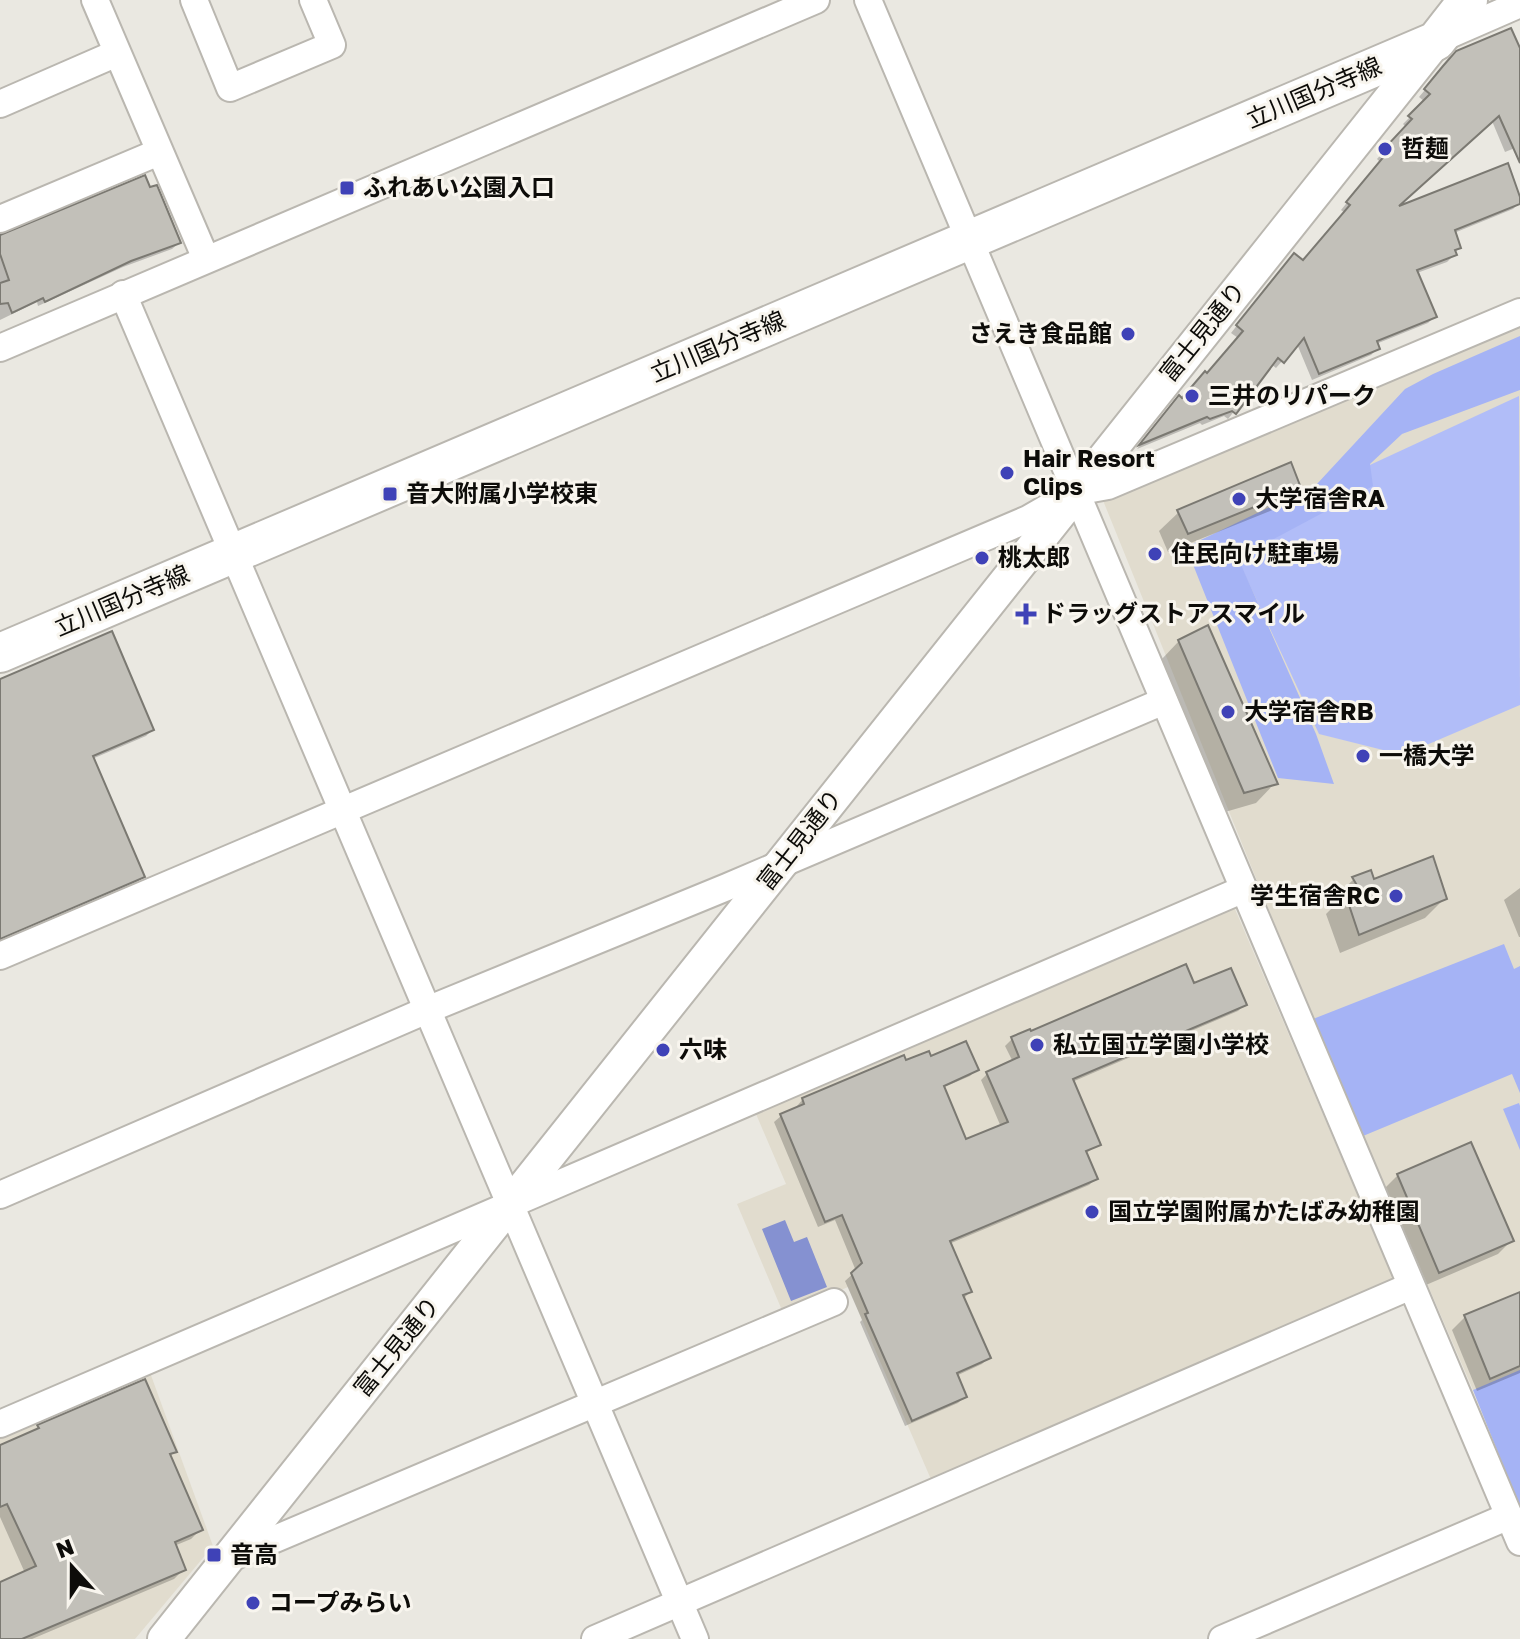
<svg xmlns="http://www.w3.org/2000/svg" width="1520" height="1639" viewBox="0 0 1520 1639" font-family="'Golos Text','Noto Sans JP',sans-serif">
<rect width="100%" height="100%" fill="#eae8e1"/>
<!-- built -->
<g fill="#e1dcce">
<path d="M1520 320V1508L1473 1390 1313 1019 1100 493Z"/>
<path d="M1232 902 1396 1285 933 1484 848 1287 784 1315 737 1204 786 1184 753 1107Z"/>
<path d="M148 1367 213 1546 135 1639H0V1430Z"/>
</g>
<!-- green -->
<path fill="#b1bdf8" d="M1519 396 1520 705 1403 755 1319 734 1225 532Z"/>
<!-- forest -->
<g fill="#a5b3f5">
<path d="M1520 336V390L1402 434 1370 464 1373 486 1238 558 1316 734 1334 784 1278 778 1186 547 1316 485 1405 389 1433 374Z"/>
<path d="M1504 944 1514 969 1520 966V1093L1512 1074 1363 1136 1313 1019Z"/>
<path d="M1519 1103 1520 1106V1150L1503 1109Z"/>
<path d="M1520 1370V1508L1473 1390Z"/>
</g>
<!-- water -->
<path fill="#8591d1" d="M785 1220 794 1242 807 1237 827 1287 791 1301 762 1229Z"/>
<!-- shadow -->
<g fill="#0003">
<path d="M1520 53V146L1505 152 1492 121 1392 210 1520 202 1513 209 1454 233 1459 247 1454 255 1447 262 1417 273 1435 316 1428 323 1376 344 1378 348 1371 355 1312 380 1297 344 1276 368 1271 364 1228 419 1224 416 1202 425 1200 423 1137 449 1172 404 1181 400 1207 375 1238 338 1231 333 1287 262 1303 263 1345 213 1341 210 1380 162 1377 159 1406 127 1403 124 1425 102 1419 97 1450 60Z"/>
<path d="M0 236 179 243 172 249 123 267 38 306 37 302 0 320Z"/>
<path d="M1299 488 1280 507 1168 552 1159 531 1179 512Z"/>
<path d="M1179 641 1275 783 1256 803 1225 812 1160 661Z"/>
<path d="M0 681 152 730 146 736 92 759 142 877 136 883 0 941Z"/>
<path d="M1354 879 1373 882 1445 898 1425 918 1340 953 1326 914 1337 903 1334 898Z"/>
<path d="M1520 888V937H1519L1504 900Z"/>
<path d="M1193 986 1245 1004 1238 1011 1072 1082 1099 1144 1085 1154 1096 1179 1089 1185 949 1244 970 1292 963 1299 988 1358 982 1364 956 1376 965 1396 958 1403 905 1426 860 1322 862 1320 845 1281 856 1271 835 1220 818 1227 774 1122 781 1116 798 1109 797 1106 803 1099 905 1063 930 1059 976 1070 970 1076 942 1088 965 1142 1001 1127 981 1080 987 1074 1013 1062 1005 1046 1012 1039Z"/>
<path d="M1398 1175 1511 1241 1498 1254 1426 1285 1385 1188Z"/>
<path d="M1520 1294V1373L1477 1391 1452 1330 1465 1317Z"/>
<path d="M38 1427 174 1451 169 1457 201 1529 191 1539 174 1546 184 1569 174 1579 32 1639H0V1584L25 1573 0 1517V1447L32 1433Z"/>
</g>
<!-- building -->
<g fill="#c2c0b9" stroke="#7b7972" stroke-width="2">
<path d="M1511 28 1520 48V163L1499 116 1399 206 1508 163 1520 197V204L1455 230 1461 248 1455 250 1457 255 1417 270 1437 317 1377 341 1380 349 1319 374 1304 338 1284 363 1278 358 1236 414 1232 411 1210 419 1207 417 1139 445 1179 395 1182 398 1205 371 1207 373 1243 331 1236 325 1294 253 1303 260 1350 205 1346 202 1386 154 1382 151 1412 119 1408 116 1430 94 1424 89 1443 66 1456 51Z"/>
<path d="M145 175 150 187 157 185 181 243 131 261 45 302 43 298 12 313 8 303 0 304V283L9 280 0 254V235Z"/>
<path d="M1291 462 1301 488 1188 534 1177 510Z"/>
<path d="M1208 625 1278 784 1244 793 1178 640Z"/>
<path d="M112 631 154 730 93 756 145 877 0 939V679Z"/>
<path d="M1433 856 1447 899 1359 935 1345 893 1358 887 1352 877 1371 870 1374 879Z"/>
<path d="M1186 964 1194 983 1231 968 1247 1005 1073 1079 1101 1145 1086 1151 1098 1179 950 1241 972 1292 963 1295 991 1358 957 1373 967 1397 912 1421 865 1314 868 1313 851 1273 862 1263 842 1215 825 1222 780 1114 804 1104 802 1098 904 1055 906 1060 929 1051 931 1056 966 1041 979 1070 944 1086 966 1139 1008 1122 986 1072 1019 1057 1011 1037 1030 1029 1031 1031Z"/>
<path d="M1471 1142 1514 1241 1439 1273 1397 1174Z"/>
<path d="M1520 1292V1366L1490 1379 1464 1315Z"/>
<path d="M145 1379 177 1452 170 1454 203 1530 175 1542 186 1570 22 1639H0V1582L36 1566 7 1504 0 1507V1445L39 1428 37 1425Z"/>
</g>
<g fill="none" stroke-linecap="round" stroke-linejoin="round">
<defs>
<g id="minor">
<path d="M95 0 206 259"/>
<path d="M194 0 230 88 332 45 313 0"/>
<path d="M868 0 1520 1542"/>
<path d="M1442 38 1520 4"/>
<path d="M0 104 117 53"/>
<path d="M0 219 159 152"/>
<path d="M123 294 695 1639"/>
<path d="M0 348 816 0"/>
<path d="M0 956 1028 519 1075 492 1108 486 1520 312"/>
<path d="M0 1195 427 1010 727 887 1164 701"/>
<path d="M0 1424 1244 889"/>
<path d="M228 1559 834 1302"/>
<path d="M595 1639 1411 1286"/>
<path d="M1222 1639 1509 1516"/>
</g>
<path id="tertiary" d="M164 1639 1436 41"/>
<path id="secondary" d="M0 653 1436 41 1468 0"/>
</defs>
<!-- minor casing -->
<use href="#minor" stroke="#bab7b0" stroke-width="30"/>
<!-- tertiary casing -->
<use href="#tertiary" stroke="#bab7b0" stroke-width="36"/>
<!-- secondary casing -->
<use href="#secondary" stroke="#bab7b0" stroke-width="42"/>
<!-- minor -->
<use href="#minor" stroke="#fff" stroke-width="26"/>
<!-- tertiary -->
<use href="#tertiary" stroke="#fff" stroke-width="32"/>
<!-- secondary -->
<use href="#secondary" stroke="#fff" stroke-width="38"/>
</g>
<!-- markers -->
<g fill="#3f42b7" stroke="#f8f5ee" stroke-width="3">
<circle cx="1385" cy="149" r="8"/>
<rect x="339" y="180" width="16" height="16" rx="4"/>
<circle cx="1128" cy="334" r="8"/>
<circle cx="1192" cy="396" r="8"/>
<circle cx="1007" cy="473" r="8"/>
<rect x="382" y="486" width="16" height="16" rx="4"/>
<circle cx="1239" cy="499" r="8"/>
<circle cx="1155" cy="554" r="8"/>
<circle cx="982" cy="558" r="8"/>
<path d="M1022 602h8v8h8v8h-8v8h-8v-8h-8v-8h8z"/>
<circle cx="1228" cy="712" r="8"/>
<circle cx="1363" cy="756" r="8"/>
<circle cx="1396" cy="896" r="8"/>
<circle cx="1037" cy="1045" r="8"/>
<circle cx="663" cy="1050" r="8"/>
<circle cx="1092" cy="1212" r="8"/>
<rect x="206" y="1547" width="16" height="16" rx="4"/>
<circle cx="253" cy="1603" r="8"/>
</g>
<g text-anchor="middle" stroke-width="6" stroke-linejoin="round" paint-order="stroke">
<!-- street labels -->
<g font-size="24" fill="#0d0c09" stroke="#f8f5ee">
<text transform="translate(1314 93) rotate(-23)" y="8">立川国分寺線</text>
<text transform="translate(1203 332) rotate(-51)" y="8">富士見通り</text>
<text transform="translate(718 347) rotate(-23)" y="8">立川国分寺線</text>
<text transform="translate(122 601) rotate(-23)" y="8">立川国分寺線</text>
<text transform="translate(800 840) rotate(-52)" y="8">富士見通り</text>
<text transform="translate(397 1347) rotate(-51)" y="8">富士見通り</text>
</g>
<!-- poi labels -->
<g font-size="24" font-weight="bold" fill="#0d0c09" stroke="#f8f5ee" text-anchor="start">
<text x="1401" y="157">哲麺</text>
<text x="363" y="196">ふれあい公園入口</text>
<text x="1112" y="342" text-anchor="end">さえき食品館</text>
<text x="1208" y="404">三井のリパーク</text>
<text x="1023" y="467">Hair Resort<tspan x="1023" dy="28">Clips</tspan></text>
<text x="406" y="502">音大附属小学校東</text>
<text x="1255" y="507">大学宿舎RA</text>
<text x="1171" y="562">住民向け駐車場</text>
<text x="998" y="566">桃太郎</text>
<text x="1042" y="622">ドラッグストアスマイル</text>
<text x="1244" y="720">大学宿舎RB</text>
<text x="1379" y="764">一橋大学</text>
<text x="1380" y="904" text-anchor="end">学生宿舎RC</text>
<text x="1053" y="1053">私立国立学園小学校</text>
<text x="679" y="1058">六味</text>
<text x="1108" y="1220">国立学園附属かたばみ幼稚園</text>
<text x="230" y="1563">音高</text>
<text x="269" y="1611">コープみらい</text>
</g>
</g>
<!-- north arrow -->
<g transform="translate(72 1567) rotate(339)" stroke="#f8f5ee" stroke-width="6" paint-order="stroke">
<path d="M0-6L14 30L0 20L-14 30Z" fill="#0d0c09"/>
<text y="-12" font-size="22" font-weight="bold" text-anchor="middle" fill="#0d0c09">N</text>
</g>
</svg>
